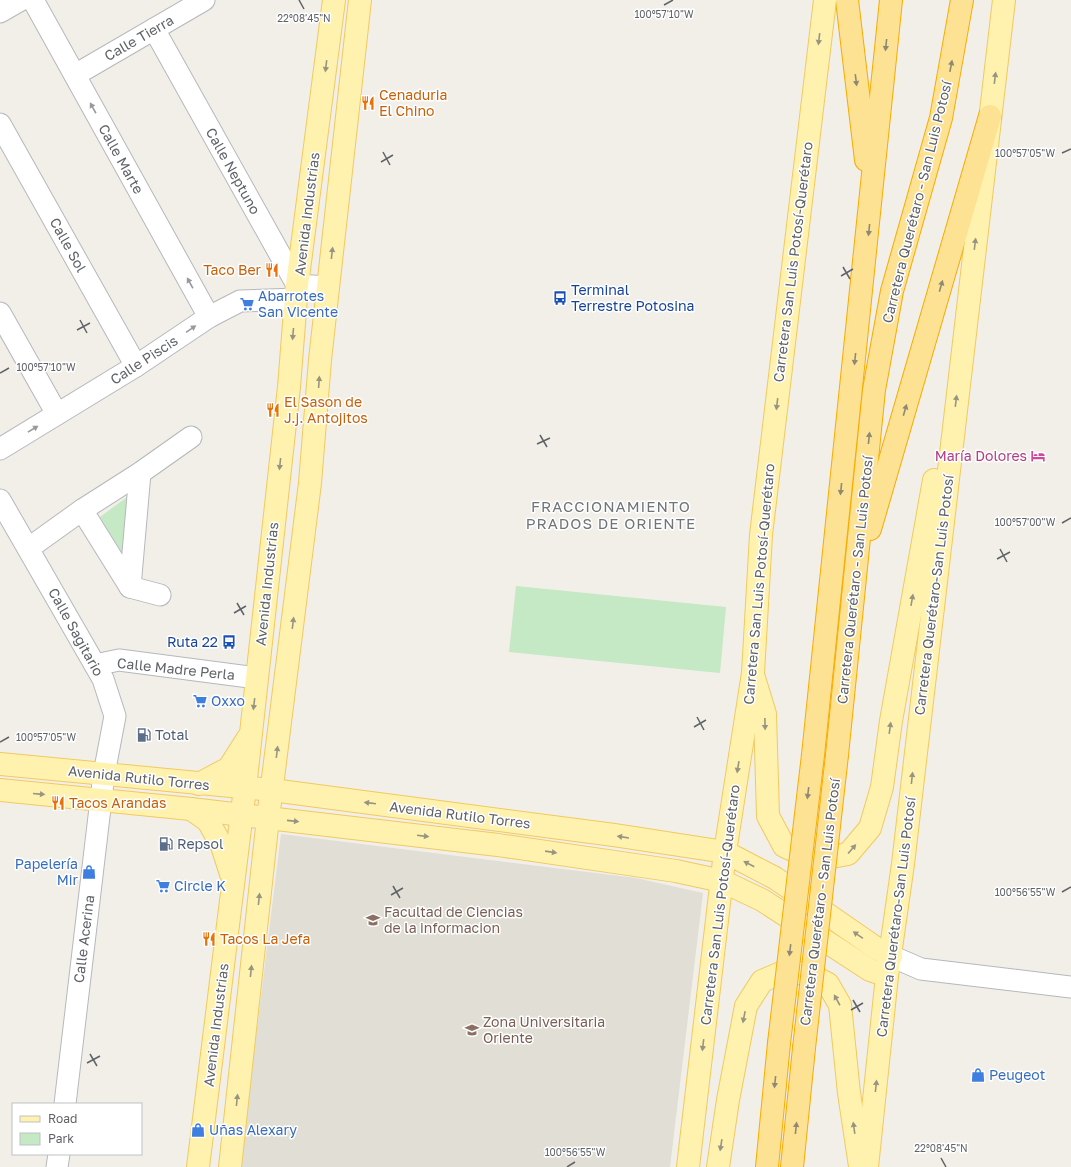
<svg xmlns="http://www.w3.org/2000/svg" width="1071" height="1167" viewBox="0 0 1071 1167" font-family="'Golos Text',sans-serif">
<rect width="100%" height="100%" fill="#f1efe8"/>
<!-- education -->
<path fill="#e1ded6" d="M281 834 636 878 703 893 670 1167H240Z"/>
<!-- green -->
<g fill="#c5e8c5">
<path d="M130 495 126 559 100 517Z"/>
<path d="M516 586 726 607 720 673 509 652Z"/>
</g>
<g fill="none" stroke-linecap="round" stroke-linejoin="round">
<defs>
<g id="minor">
<path d="M33 0 209 317"/>
<path d="M0 12 21 0"/>
<path d="M154 29 297 285 328 287"/>
<path d="M75 75 204 0"/>
<path d="M0 124 136 366"/>
<path d="M0 313 57 414"/>
<path d="M0 449 136 366 209 317 240 301 296 299"/>
<path d="M0 500 103 679 115 716 104 774 65 1104"/>
<path d="M82 510 130 587 140 473"/>
<path d="M29 548 82 510 140 473 191 437"/>
<path d="M130 587 160 595"/>
<path d="M95 665 119 660 257 678"/>
<path d="M891 956 921 969 1071 987"/>
<path d="M57 1167 59 1154"/>
</g>
<g id="major">
<path d="M754 678 765 714 768 816 784 846 815 860 848 854 870 828 882 787 891 721 934 480"/>
<path d="M0 764 272 790 614 835 725 852 775 878 876 948 891 956"/>
<path d="M199 784 229 768 248 738"/>
<path d="M0 790 191 809 498 845 676 871 722 881 762 900 870 970 887 976"/>
<path d="M191 809 208 821 222 846 231 874"/>
<path d="M198 1167 245 788 289 387 297 285 334 0"/>
<path d="M230 1167 268 818 310 483 320 360 360 0"/>
<path d="M688 1167 725 852 753 673 761 535 825 0"/>
<path d="M718 1167 728 1100 746 1006 762 981 781 973H807L828 984 840 1005 849 1093 860 1166"/>
<path d="M867 1167 887 976 903 864 1004 0"/>
</g>
<g id="highway">
<path d="M847 0 866 160"/>
<path d="M870 529 990 116"/>
<path d="M813 755 891 0"/>
<path d="M837 755 874 390 892 291 941 118 962 0"/>
<path d="M767 1167 779 1043"/>
<path d="M792 1167 804 1048"/>
</g>
</defs>
<!-- minor casing -->
<use href="#minor" stroke="#b5b8bc" stroke-width="23"/>
<!-- major casing -->
<use href="#major" stroke="#f2c960" stroke-width="24"/>
<!-- highway casing -->
<use href="#highway" stroke="#f9ab00" stroke-width="24"/>
<!-- minor -->
<use href="#minor" stroke="#fff" stroke-width="21"/>
<!-- major -->
<use href="#major" stroke="#fff2af" stroke-width="22"/>
<!-- highway -->
<use href="#highway" stroke="#fde293" stroke-width="22"/>
<defs>
<g id="highway-bridge">
<path d="M779 1043 813 755"/>
<path d="M804 1048 837 755"/>
</g>
</defs>
<!-- highway-bridge casing -->
<use href="#highway-bridge" stroke="#f9ab00" stroke-width="24" stroke-linecap="butt"/>
<!-- highway-bridge -->
<use href="#highway-bridge" stroke="#fde293" stroke-width="22"/>
</g>
<!-- one-way arrows -->
<defs><path id="oneway-solid" d="M-6-.8H1V-3.2L6.5 0L1 3.2V.8H-6Z"/></defs>
<g fill="#979581">
<use href="#oneway-solid" transform="translate(819 39) rotate(97)"/>
<use href="#oneway-solid" transform="translate(326 66) rotate(97)"/>
<use href="#oneway-solid" transform="translate(995 78) rotate(-83)"/>
<use href="#oneway-solid" transform="translate(975 244) rotate(-83)"/>
<use href="#oneway-solid" transform="translate(332 253) rotate(-84)"/>
<use href="#oneway-solid" transform="translate(293 334) rotate(95)"/>
<use href="#oneway-solid" transform="translate(319 382) rotate(-86)"/>
<use href="#oneway-solid" transform="translate(956 401) rotate(-83)"/>
<use href="#oneway-solid" transform="translate(777 404) rotate(97)"/>
<use href="#oneway-solid" transform="translate(280 464) rotate(96)"/>
<use href="#oneway-solid" transform="translate(912 600) rotate(-80)"/>
<use href="#oneway-solid" transform="translate(293 623) rotate(-83)"/>
<use href="#oneway-solid" transform="translate(254 704) rotate(97)"/>
<use href="#oneway-solid" transform="translate(765 724) rotate(89)"/>
<use href="#oneway-solid" transform="translate(890 728) rotate(-82)"/>
<use href="#oneway-solid" transform="translate(277 752) rotate(-83)"/>
<use href="#oneway-solid" transform="translate(738 767) rotate(99)"/>
<use href="#oneway-solid" transform="translate(912 778) rotate(-84)"/>
<use href="#oneway-solid" transform="translate(39 794) rotate(5)"/>
<use href="#oneway-solid" transform="translate(370 803) rotate(-173)"/>
<use href="#oneway-solid" transform="translate(293 821) rotate(6)"/>
<use href="#oneway-solid" transform="translate(423 836) rotate(7)"/>
<use href="#oneway-solid" transform="translate(623 837) rotate(-171)"/>
<use href="#oneway-solid" transform="translate(852 849) rotate(-49)"/>
<use href="#oneway-solid" transform="translate(551 852) rotate(8)"/>
<use href="#oneway-solid" transform="translate(749 864) rotate(-153)"/>
<use href="#oneway-solid" transform="translate(259 899) rotate(-84)"/>
<use href="#oneway-solid" transform="translate(858 935) rotate(-145)"/>
<use href="#oneway-solid" transform="translate(251 971) rotate(-84)"/>
<use href="#oneway-solid" transform="translate(837 1000) rotate(-119)"/>
<use href="#oneway-solid" transform="translate(744 1017) rotate(101)"/>
<use href="#oneway-solid" transform="translate(703 1045) rotate(97)"/>
<use href="#oneway-solid" transform="translate(876 1086) rotate(-84)"/>
<use href="#oneway-solid" transform="translate(237 1100) rotate(-84)"/>
<use href="#oneway-solid" transform="translate(854 1128) rotate(-98)"/>
<use href="#oneway-solid" transform="translate(721 1145) rotate(99)"/>
</g>
<g fill="#8e8975">
<use href="#oneway-solid" transform="translate(886 45) rotate(96)"/>
<use href="#oneway-solid" transform="translate(951 66) rotate(-79)"/>
<use href="#oneway-solid" transform="translate(856 80) rotate(83)"/>
<use href="#oneway-solid" transform="translate(869 230) rotate(96)"/>
<use href="#oneway-solid" transform="translate(941 286) rotate(-74)"/>
<use href="#oneway-solid" transform="translate(855 359) rotate(96)"/>
<use href="#oneway-solid" transform="translate(905 410) rotate(-74)"/>
<use href="#oneway-solid" transform="translate(869 438) rotate(-84)"/>
<use href="#oneway-solid" transform="translate(841 489) rotate(96)"/>
<use href="#oneway-solid" transform="translate(808 793) rotate(97)"/>
<use href="#oneway-solid" transform="translate(790 950) rotate(97)"/>
<use href="#oneway-solid" transform="translate(775 1082) rotate(96)"/>
<use href="#oneway-solid" transform="translate(796 1128) rotate(-84)"/>
</g>
<g fill="#979a9d">
<use href="#oneway-solid" transform="translate(93 108) rotate(-119)"/>
<use href="#oneway-solid" transform="translate(190 283) rotate(-119)"/>
<use href="#oneway-solid" transform="translate(191 329) rotate(-34)"/>
<use href="#oneway-solid" transform="translate(33 429) rotate(-31)"/>
</g>
<!-- ticks -->
<path fill="none" stroke="#5f6368" stroke-width="1.5" d="M299 0 304 9M664 5 673 0M383 152 390 165M1062 153 1071 149M381 162 393 155M843 267 850 279M841 276 853 269M80 320 87 333M77 330 90 323M0 373 9 368M540 435 547 447M537 444 550 438M1062 523 1071 518M1000 549 1007 562M997 559 1010 552M237 603 244 615M234 613 246 606M697 717 704 730M694 727 706 720M0 742 9 737M393 886 400 898M1062 892 1071 887M391 895 403 888M853 1000 860 1012M851 1010 863 1003M90 1054 97 1066M87 1063 100 1056M941 1158 946 1167M567 1167 575 1162"/>
<!-- icons -->
<defs>
<symbol id="restaurant-bare" viewBox="-9 -9 18 18"><path d="M-5-6h1v4h1v-4h1v4h1v-4h1v5L-1.5 .5V6h-2V.5L-5-1ZM5-6V6H3V1.5H1.5Q1.5-4 5-6Z" fill="#e8710a" stroke="#fff" stroke-width="2.5" paint-order="stroke"/></symbol>
<symbol id="bus-bare" viewBox="-9 -9 18 18"><path d="M-5-6H5V4H4V6H2V4H-2V6H-4V4H-5ZM-3.5-4V0h7V-4ZM-3.5 1.2v1.5H-2V1.2ZM2 1.2v1.5H3.5V1.2Z" fill="#1a4fb4" stroke="#fff" stroke-width="2.5" paint-order="stroke"/></symbol>
<symbol id="supermarket-bare" viewBox="-9 -9 18 18"><path d="M-6-5.5h2.5l.6 2H6L4.5 2H-2.5L-4.4-4H-6ZM-1.5 3.2a1.3 1.3 0 1 0 .1 0ZM3 3.2a1.3 1.3 0 1 0 .1 0Z" fill="#3f7fe0" stroke="#fff" stroke-width="2.5" paint-order="stroke"/></symbol>
<symbol id="hotel-bare" viewBox="-9 -9 18 18"><path d="M-6-4.5h1.5V1H6V5H4.5V3h-9V5H-6ZM-4 0a1.8 1.8 0 1 1 3.6 0ZM.5 0V-2.5h3Q6-2.5 6 0Z" fill="#d1479c" stroke="#fff" stroke-width="2.5" paint-order="stroke"/></symbol>
<symbol id="fuel-bare" viewBox="-9 -9 18 18"><path d="M-5.5-6h7V0h2V4h1.3V-2.5L3-4.5l.8-.8L6-3V5H2.5V1h-1V6h-7ZM-4.2-4.7v3.2H.2V-4.7Z" fill="#5c6f8a" stroke="#fff" stroke-width="2.5" paint-order="stroke"/></symbol>
<symbol id="shop-bare" viewBox="-9 -9 18 18"><path d="M-5-2.5h2.3a2.7 3.5 0 0 1 5.4 0H5L5.5 6h-11ZM-1.5-2.5h3a1.5 2.3 0 0 0-3 0Z" fill="#3f7fe0" stroke="#fff" stroke-width="2.5" paint-order="stroke"/></symbol>
<symbol id="university-bare" viewBox="-9 -9 18 18"><path d="M0-5L7-2L0 1L-7-2ZM-4 1L0 2.5L4 1V4Q0 6-4 4Z" fill="#8d6e63" stroke="#fff" stroke-width="2.5" paint-order="stroke"/></symbol>
</defs>
<g fill-rule="evenodd">
<use href="#restaurant-bare" x="358" y="93" width="20" height="20"/>
<use href="#restaurant-bare" x="262" y="260" width="20" height="20"/>
<use href="#bus-bare" x="550" y="288" width="20" height="20"/>
<use href="#supermarket-bare" x="237" y="294" width="20" height="20"/>
<use href="#restaurant-bare" x="263" y="400" width="20" height="20"/>
<use href="#hotel-bare" x="1028" y="446" width="20" height="20"/>
<use href="#bus-bare" x="219" y="632" width="20" height="20"/>
<use href="#supermarket-bare" x="190" y="691" width="20" height="20"/>
<use href="#fuel-bare" x="134" y="725" width="20" height="20"/>
<use href="#restaurant-bare" x="48" y="793" width="20" height="20"/>
<use href="#fuel-bare" x="156" y="834" width="20" height="20"/>
<use href="#shop-bare" x="79" y="862" width="20" height="20"/>
<use href="#supermarket-bare" x="153" y="876" width="20" height="20"/>
<use href="#university-bare" x="363" y="910" width="20" height="20"/>
<use href="#restaurant-bare" x="199" y="929" width="20" height="20"/>
<use href="#university-bare" x="462" y="1020" width="20" height="20"/>
<use href="#shop-bare" x="968" y="1065" width="20" height="20"/>
<use href="#shop-bare" x="188" y="1120" width="20" height="20"/>
</g>
<g text-anchor="middle" stroke-width="3" stroke-linejoin="round" paint-order="stroke">
<!-- street labels -->
<g font-size="14" fill="#5f6368" stroke="#fff">
<text transform="translate(139 38) rotate(-30)" y="5">Calle Tierra</text>
<text transform="translate(121 159) rotate(61)" y="5">Calle Marte</text>
<text transform="translate(233 171) rotate(61)" y="5">Calle Neptuno</text>
<text transform="translate(917 202) rotate(-76)" y="5">Carretera Querétaro - San Luis Potosí</text>
<text transform="translate(307 214) rotate(-83)" y="5">Avenida Industrias</text>
<text transform="translate(68 245) rotate(61)" y="5">Calle Sol</text>
<text transform="translate(793 262) rotate(-83)" y="5">Carretera San Luis Potosí-Querétaro</text>
<text transform="translate(144 360) rotate(-33)" y="5">Calle Piscis</text>
<text transform="translate(855 580) rotate(-84)" y="5">Carretera Querétaro - San Luis Potosí</text>
<text transform="translate(267 584) rotate(-84)" y="5">Avenida Industrias</text>
<text transform="translate(759 584) rotate(-85)" y="5">Carretera San Luis Potosí-Querétaro</text>
<text transform="translate(934 595) rotate(-83)" y="5">Carretera Querétaro-San Luis Potosí</text>
<text transform="translate(76 632) rotate(61)" y="5">Calle Sagitario</text>
<text transform="translate(176 669) rotate(6)" y="5">Calle Madre Perla</text>
<text transform="translate(139 778) rotate(6)" y="5">Avenida Rutilo Torres</text>
<text transform="translate(460 815) rotate(7)" y="5">Avenida Rutilo Torres</text>
<text transform="translate(820 902) rotate(-83)" y="5">Carretera Querétaro - San Luis Potosí</text>
<text transform="translate(720 905) rotate(-83)" y="5">Carretera San Luis Potosí-Querétaro</text>
<text transform="translate(896 917) rotate(-83)" y="5">Carretera Querétaro-San Luis Potosí</text>
<text transform="translate(84 939) rotate(-83)" y="5">Calle Acerina</text>
<text transform="translate(216 1025) rotate(-83)" y="5">Avenida Industrias</text>
</g>
<!-- food labels -->
<g font-size="14" fill="#c56008" stroke="#fff" text-anchor="start">
<text x="379" y="100">Cenaduria<tspan x="379" dy="16">El Chino</tspan></text>
<text x="261" y="275" text-anchor="end">Taco Ber</text>
<text x="284" y="407">El Sason de<tspan x="284" dy="16">J.j. Antojitos</tspan></text>
<text x="69" y="808">Tacos Arandas</text>
<text x="220" y="944">Tacos La Jefa</text>
</g>
<!-- transit labels -->
<g font-size="14" fill="#164399" stroke="#fff" text-anchor="start">
<text x="571" y="295">Terminal<tspan x="571" dy="16">Terrestre Potosina</tspan></text>
<text x="218" y="647" text-anchor="end">Ruta 22</text>
</g>
<!-- shop labels -->
<g font-size="14" fill="#366cbe" stroke="#fff" text-anchor="start">
<text x="258" y="301">Abarrotes<tspan x="258" dy="16">San Vicente</tspan></text>
<text x="211" y="706">Oxxo</text>
<text x="78" y="869" text-anchor="end">Papelería<tspan x="78" dy="16">Mir</tspan></text>
<text x="174" y="891">Circle K</text>
<text x="989" y="1080">Peugeot</text>
<text x="209" y="1135">Uñas Alexary</text>
</g>
<!-- hotel labels -->
<g font-size="14" fill="#b23c85" stroke="#fff" text-anchor="end">
<text x="1027" y="461">María Dolores</text>
</g>
<!-- service labels -->
<g font-size="14" fill="#4e5e75" stroke="#fff" text-anchor="start">
<text x="155" y="740">Total</text>
<text x="177" y="849">Repsol</text>
</g>
<!-- education labels -->
<g font-size="14" fill="#785e54" stroke="#fff" text-anchor="start">
<text x="384" y="917">Facultad de Ciencias<tspan x="384" dy="16">de la informacion</tspan></text>
<text x="483" y="1027">Zona Universitaria<tspan x="483" dy="16">Oriente</tspan></text>
</g>
<!-- neighbourhood labels -->
<g font-size="15" letter-spacing="1" fill="#70757a" stroke="#fff">
<text x="611" y="512">FRACCIONAMIENTO<tspan x="611" dy="17">PRADOS DE ORIENTE</tspan></text>
</g>
</g>
<g font-size="10" text-anchor="middle" fill="#5f6368" stroke="#fff" stroke-width="3" stroke-linejoin="round" paint-order="stroke">
<text x="664" y="18">100°57'10"W</text>
<text x="304" y="22">22°08'45"N</text>
<text x="1025" y="157">100°57'05"W</text>
<text x="46" y="371">100°57'10"W</text>
<text x="1025" y="526">100°57'00"W</text>
<text x="46" y="741">100°57'05"W</text>
<text x="1025" y="896">100°56'55"W</text>
<text x="941" y="1152">22°08'45"N</text>
<text x="575" y="1156">100°56'55"W</text>
</g>
<!-- legend -->
<rect x="12" y="1103" width="130" height="52" fill="#ffffff" stroke="#bfc1c3"/>
<rect x="20" y="1116" width="20" height="6" fill="#fff2af" stroke="#bfc1c3"/>
<text x="48" y="1123" font-size="12" fill="#5f6368">Road</text>
<rect x="20" y="1133" width="20" height="12" fill="#c5e8c5" stroke="#bfc1c3"/>
<text x="48" y="1143" font-size="12" fill="#5f6368">Park</text>
</svg>
